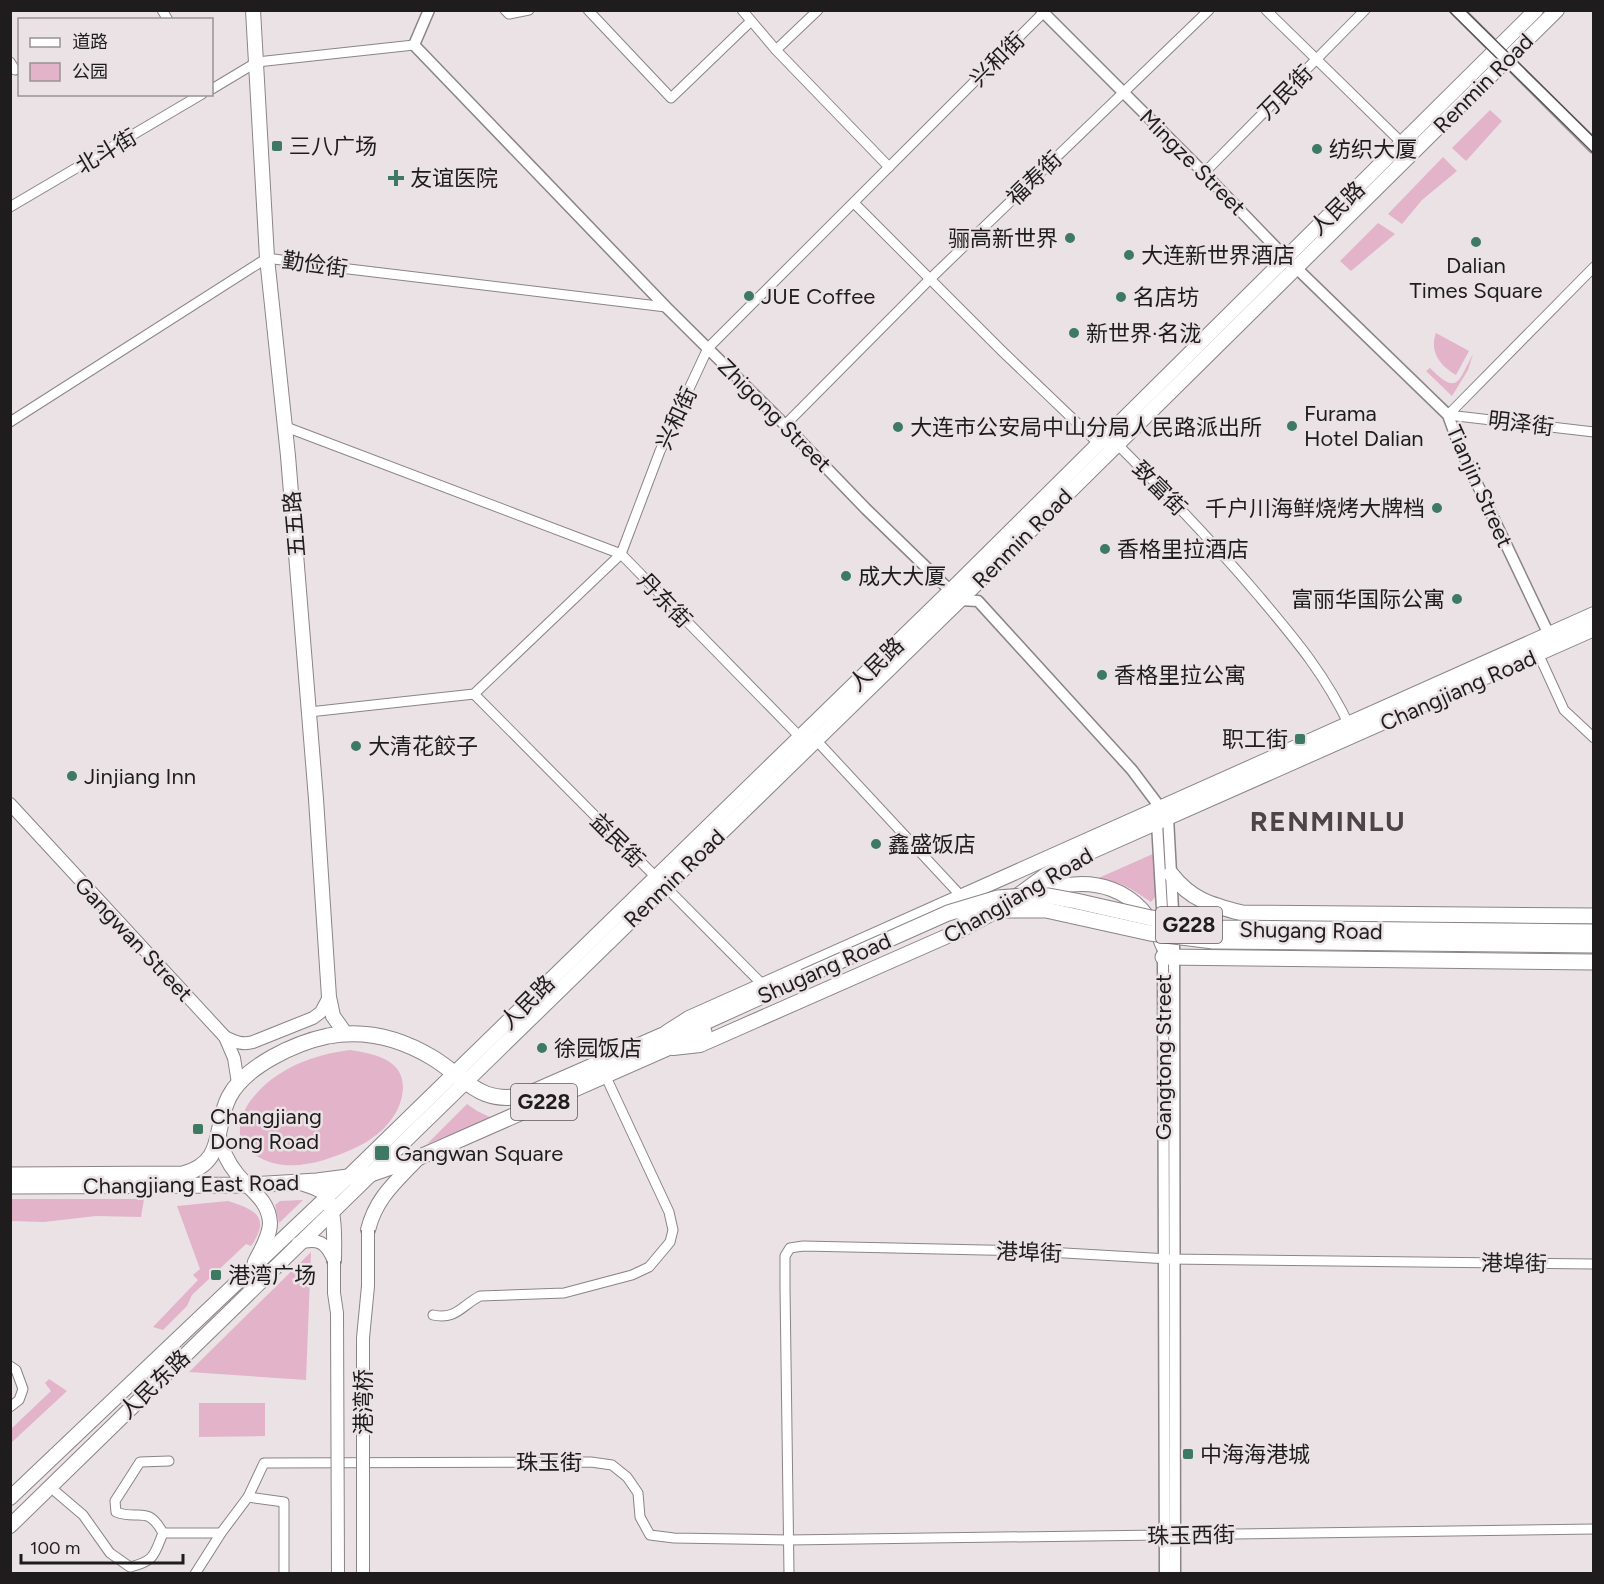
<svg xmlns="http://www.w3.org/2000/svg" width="1604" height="1584" viewBox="0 0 1604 1584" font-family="Figtree,'Noto Sans SC',sans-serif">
<rect width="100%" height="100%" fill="#eae2e5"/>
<!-- green -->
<g fill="#e3b3ca">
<path d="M1490 110 1502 121 1466 161 1452 148Z"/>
<path d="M1443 157 1457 171 1422 200 1402 224 1388 214Z"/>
<path d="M1378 223 1395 234 1351 271 1340 261Z"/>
<path d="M1436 333 1469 351 1456 375C1440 366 1429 351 1436 333Z"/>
<path d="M1473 354 1468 370 1452 396 1426 371 1430 368C1458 396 1458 382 1473 354Z"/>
<path d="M1155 853V897L1151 902C1128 887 1123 881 1094 880Z"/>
<path d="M350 1050C377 1054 409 1061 402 1096 397 1121 376 1138 355 1148 324 1162 286 1175 255 1155 248 1150 241 1142 240 1134 239 1122 244 1109 251 1100 275 1069 311 1055 350 1050Z"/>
<path d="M467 1104 477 1111 492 1118 427 1144Z"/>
<path d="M11 1199H144L141 1217 96 1216 44 1222 11 1221Z"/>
<path d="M303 1200 279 1223 275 1205 280 1201Z"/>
<path d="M228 1201C256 1210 271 1217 251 1246L246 1244 192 1295 187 1306 163 1330 153 1327 198 1280 193 1275 200 1269 177 1206Z"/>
<path d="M311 1252 306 1380 189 1372Z"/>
<path d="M49 1379 67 1391 11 1443V1429L51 1391 45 1383Z"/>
<path d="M199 1403H265V1436L199 1437Z"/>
</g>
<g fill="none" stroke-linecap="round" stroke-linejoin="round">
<defs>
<g id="minor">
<path d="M162 10 168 20"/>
<path d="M505 10 509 14 529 10"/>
<path d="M588 10 671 98 751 21"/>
<path d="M742 10 776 50 889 167"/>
<path d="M1266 10 1403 144"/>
<path d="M776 50 818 10"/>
<path d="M10 62 15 70"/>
<path d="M212 89 257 62 414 45"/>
<path d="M1204 173 1365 10"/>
<path d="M854 203 1002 351 1098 443 1117 444C1166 493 1213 542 1258 595 1295 639 1325 674 1350 727"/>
<path d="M10 207 202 94"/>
<path d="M1448 415 1594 267"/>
<path d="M1448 415 1594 432"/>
<path d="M10 422 267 258 332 267 666 307"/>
<path d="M785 425 930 279 1209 10"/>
<path d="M286 427 621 554 800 737 816 740 961 896"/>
<path d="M1537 651 1564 710 1594 738"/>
<path d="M474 694 763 985"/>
<path d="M309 712 474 694 621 554 660 451 708 348 1043 13"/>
<path d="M433 1315C456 1320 461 1306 480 1296L564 1293 632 1275 649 1267 670 1242 673 1230 669 1212 605 1075"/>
<path d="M10 1366 16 1370 23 1389 19 1400 10 1407"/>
<path d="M56 1492 83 1515 110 1553 130 1567C155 1561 154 1555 163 1533H221"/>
<path d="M248 1497 284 1502V1574"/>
<path d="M163 1533C147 1504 139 1521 116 1512L115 1501 140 1462 169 1461"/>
<path d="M195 1574 221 1533 248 1497 264 1463 591 1462 612 1465 627 1477 638 1493 640 1517 650 1535 674 1538 788 1540 1594 1529"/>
<path d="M789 1574 785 1288V1256L790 1248 803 1246 1030 1251 1169 1259 1594 1264"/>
</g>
<g id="tertiary">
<path d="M429 10 414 45 666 307 785 425 866 509 960 600 978 601 1132 770 1168 818 1174 928 1175 1574"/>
<path d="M1041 10 1204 173 1286 258 1448 415 1460 448 1552 641"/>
<path d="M1158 816 1157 823 1163 926"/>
<path d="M1163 950 1165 1574"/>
</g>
<g id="secondary">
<path d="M1457 10 1594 147"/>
<path d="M10 804 225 1037 234 1058 238 1083"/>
<path d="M225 1037C235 1042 242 1045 253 1042L313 1018 321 1012 329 997"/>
<path d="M298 1243C319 1238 326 1242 334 1261"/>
</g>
<g id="primary">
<path d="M253 10 267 258 288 456 316 799 329 997 333 1016 345 1033"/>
<path d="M1034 894C1091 872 1141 886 1163 946"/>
<path d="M1014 898 1047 874 1068 862 1594 629"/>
<path d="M667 1032 689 1018 1594 614"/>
<path d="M673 1048 700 1045 961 930 991 914"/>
<path d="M219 1136C222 1150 227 1162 237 1174 249 1189 269 1200 270 1223 270 1236 261 1250 255 1262"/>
<path d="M298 1182C306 1185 315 1187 321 1191 337 1203 334 1243 334 1261"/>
<path d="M368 1230C376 1197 397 1181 419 1157"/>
<path d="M10 1498 347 1178 950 591 1536 10"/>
<path d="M10 1526 960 600 1557 10"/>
</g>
<g id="trunk">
<path d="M1171 874C1191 900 1211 905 1242 913L1594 916"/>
<path d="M1163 957 1594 962"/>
<path d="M10 1175 183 1174C227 1162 213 1128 229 1097 245 1066 295 1043 328 1036 366 1029 400 1038 433 1058 467 1079 480 1106 526 1095L663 1035 692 1028 804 977"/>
<path d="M10 1186 248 1185 317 1181 371 1174 420 1157 704 1032"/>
</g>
</defs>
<!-- minor casing -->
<use href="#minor" stroke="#8b8487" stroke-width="11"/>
<!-- tertiary casing -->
<use href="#tertiary" stroke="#8b8487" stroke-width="13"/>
<!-- secondary casing -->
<use href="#secondary" stroke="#8b8487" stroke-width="14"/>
<!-- primary casing -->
<use href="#primary" stroke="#8b8487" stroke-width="16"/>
<!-- trunk casing -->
<use href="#trunk" stroke="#8b8487" stroke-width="17"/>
<!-- minor -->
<use href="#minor" stroke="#fff" stroke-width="9"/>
<!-- tertiary -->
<use href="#tertiary" stroke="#fff" stroke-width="10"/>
<!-- secondary -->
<use href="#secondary" stroke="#fff" stroke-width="12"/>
<!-- primary -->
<use href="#primary" stroke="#fff" stroke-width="14"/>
<!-- trunk -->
<use href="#trunk" stroke="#fff" stroke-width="15"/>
<!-- tram -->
<g stroke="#575254" stroke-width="1.5">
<path d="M1448 10 1594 154"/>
<path d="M1465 10 1594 137"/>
</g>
<defs>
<g id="secondary-bridge">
<path d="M334 1261V1293L337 1313 338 1574"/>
<path d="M363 1574V1338L368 1286V1230"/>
</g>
<g id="trunk-bridge">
<path d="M965 917 997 910H1046L1150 933 1213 941 1594 945"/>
<path d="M804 977 948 913 998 898 1023 896H1049L1076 901 1151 918 1214 928 1594 932"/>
</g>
</defs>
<!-- secondary-bridge casing -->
<use href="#secondary-bridge" stroke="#8b8487" stroke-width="14" stroke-linecap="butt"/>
<!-- trunk-bridge casing -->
<use href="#trunk-bridge" stroke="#8b8487" stroke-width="17" stroke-linecap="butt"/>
<!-- secondary-bridge -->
<use href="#secondary-bridge" stroke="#fff" stroke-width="12"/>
<!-- trunk-bridge -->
<use href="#trunk-bridge" stroke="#fff" stroke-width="15"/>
</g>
<!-- markers -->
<g fill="#3d7963" stroke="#eae2e5" stroke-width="2">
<rect x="271" y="140" width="12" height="12" rx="3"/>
<circle cx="1317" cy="149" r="6"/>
<path d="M393 169h6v6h6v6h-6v6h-6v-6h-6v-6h6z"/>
<circle cx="1070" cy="238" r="6"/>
<circle cx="1476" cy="242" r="6"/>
<circle cx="1129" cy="255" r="6"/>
<circle cx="749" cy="296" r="6"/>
<circle cx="1121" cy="297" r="6"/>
<circle cx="1074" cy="333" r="6"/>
<circle cx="1292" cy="426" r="6"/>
<circle cx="898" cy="427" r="6"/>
<circle cx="1437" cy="508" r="6"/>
<circle cx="1105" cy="549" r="6"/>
<circle cx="846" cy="576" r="6"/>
<circle cx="1457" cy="599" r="6"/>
<circle cx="1102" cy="675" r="6"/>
<rect x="1294" y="733" width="12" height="12" rx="3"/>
<circle cx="356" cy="746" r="6"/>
<circle cx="72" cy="776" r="6"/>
<circle cx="876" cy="844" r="6"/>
<circle cx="542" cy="1048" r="6"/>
<rect x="192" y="1123" width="12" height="12" rx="3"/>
<rect x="374" y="1145" width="16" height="16" rx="3"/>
<rect x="210" y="1269" width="12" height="12" rx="3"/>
<rect x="1182" y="1448" width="12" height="12" rx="3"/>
</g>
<g text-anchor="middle" stroke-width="5" stroke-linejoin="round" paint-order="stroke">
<!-- shield labels -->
<g fill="#eae2e5" stroke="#5c5759" stroke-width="1.5">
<rect x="1156" y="907" width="66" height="36" rx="4.5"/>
<rect x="511" y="1084" width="66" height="36" rx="4.5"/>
</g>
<g font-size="21" font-weight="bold" fill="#1f1c1d">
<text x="1189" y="932">G228</text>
<text x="544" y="1109">G228</text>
</g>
<!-- street labels -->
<g font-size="22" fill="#1f1c1d" stroke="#eae2e5">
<text transform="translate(997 59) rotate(-45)" y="8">兴和街</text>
<text transform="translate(1483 83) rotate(-45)" y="8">Renmin Road</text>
<text transform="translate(1285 92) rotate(-45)" y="8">万民街</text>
<text transform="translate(106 151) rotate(-30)" y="8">北斗街</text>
<text transform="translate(1193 162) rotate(45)" y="8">Mingze Street</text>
<text transform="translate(1034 178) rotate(-44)" y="8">福寿街</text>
<text transform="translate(1337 208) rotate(-44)" y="8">人民路</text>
<text transform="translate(315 264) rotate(8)" y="8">勤俭街</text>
<text transform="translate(775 415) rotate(45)" y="8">Zhigong Street</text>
<text transform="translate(676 418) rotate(-65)" y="8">兴和街</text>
<text transform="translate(1521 423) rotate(7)" y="8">明泽街</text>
<text transform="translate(1480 486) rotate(66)" y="8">Tianjin Street</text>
<text transform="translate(1160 488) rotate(45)" y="8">致富街</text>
<text transform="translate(294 524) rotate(-95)" y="8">五五路</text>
<text transform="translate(1022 538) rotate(-45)" y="8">Renmin Road</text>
<text transform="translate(665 600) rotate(46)" y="8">丹东街</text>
<text transform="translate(876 664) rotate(-44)" y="8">人民路</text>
<text transform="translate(1458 690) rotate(-24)" y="8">Changjiang Road</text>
<text transform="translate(618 840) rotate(45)" y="8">益民街</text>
<text transform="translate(674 878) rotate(-44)" y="8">Renmin Road</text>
<text transform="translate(1018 895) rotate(-30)" y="8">Changjiang Road</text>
<text transform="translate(1311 930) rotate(1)" y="8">Shugang Road</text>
<text transform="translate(134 939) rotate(47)" y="8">Gangwan Street</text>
<text transform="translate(824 968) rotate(-24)" y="8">Shugang Road</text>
<text transform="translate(527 1002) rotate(-45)" y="8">人民路</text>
<text transform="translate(1163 1057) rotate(-90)" y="8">Gangtong Street</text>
<text transform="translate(191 1184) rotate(-1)" y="8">Changjiang East Road</text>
<text transform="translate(1029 1252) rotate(2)" y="8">港埠街</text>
<text transform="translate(1514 1263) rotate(1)" y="8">港埠街</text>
<text transform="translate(154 1384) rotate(-44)" y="8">人民东路</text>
<text transform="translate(363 1402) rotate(-90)" y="8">港湾桥</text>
<text x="549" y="1470">珠玉街</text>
<text transform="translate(1191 1535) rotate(-1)" y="8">珠玉西街</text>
</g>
<!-- poi labels -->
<g font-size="22" fill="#1f1c1d" stroke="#eae2e5" text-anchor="start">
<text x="289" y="154">三八广场</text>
<text x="1329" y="157">纺织大厦</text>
<text x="410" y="186">友谊医院</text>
<text x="1058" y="246" text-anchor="end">骊高新世界</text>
<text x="1141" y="263">大连新世界酒店</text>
<text x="1476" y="273" text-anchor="middle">Dalian<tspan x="1476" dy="25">Times Square</tspan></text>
<text x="761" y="304">JUE Coffee</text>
<text x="1133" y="305">名店坊</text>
<text x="1086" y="341">新世界·名泷</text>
<text x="1304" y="421">Furama<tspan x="1304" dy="25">Hotel Dalian</tspan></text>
<text x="910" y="435">大连市公安局中山分局人民路派出所</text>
<text x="1425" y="516" text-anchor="end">千户川海鲜烧烤大牌档</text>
<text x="1117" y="557">香格里拉酒店</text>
<text x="858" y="584">成大大厦</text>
<text x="1445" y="607" text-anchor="end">富丽华国际公寓</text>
<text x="1114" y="683">香格里拉公寓</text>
<text x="1288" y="747" text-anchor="end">职工街</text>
<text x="368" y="754">大清花餃子</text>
<text x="84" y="784">Jinjiang Inn</text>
<text x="888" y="852">鑫盛饭店</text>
<text x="554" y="1056">徐园饭店</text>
<text x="210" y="1124">Changjiang<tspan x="210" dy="25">Dong Road</tspan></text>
<text x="395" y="1161">Gangwan Square</text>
<text x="228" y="1283">港湾广场</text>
<text x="1200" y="1462">中海海港城</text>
</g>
<!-- district labels -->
<g font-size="28" font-weight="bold" letter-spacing="1.5" fill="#4b4548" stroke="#eae2e5">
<text x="1328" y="831">RENMINLU</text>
</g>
</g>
<!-- border -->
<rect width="1604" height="1584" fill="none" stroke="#1f1c1d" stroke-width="24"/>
<!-- legend -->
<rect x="18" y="18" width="195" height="78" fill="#eae2e5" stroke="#999395" stroke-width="1.5"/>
<rect x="30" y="38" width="30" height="9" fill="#ffffff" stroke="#999395" stroke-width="1.5"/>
<text x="72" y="48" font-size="18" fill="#1f1c1d">道路</text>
<rect x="30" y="63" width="30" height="18" fill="#e3b3ca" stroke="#999395" stroke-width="1.5"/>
<text x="72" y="78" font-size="18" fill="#1f1c1d">公园</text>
<!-- scale -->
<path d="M21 1554v9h162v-9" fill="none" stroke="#1f1c1d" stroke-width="3"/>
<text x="30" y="1554" font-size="18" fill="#1f1c1d" stroke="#eae2e5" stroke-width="4.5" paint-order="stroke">100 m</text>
</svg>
